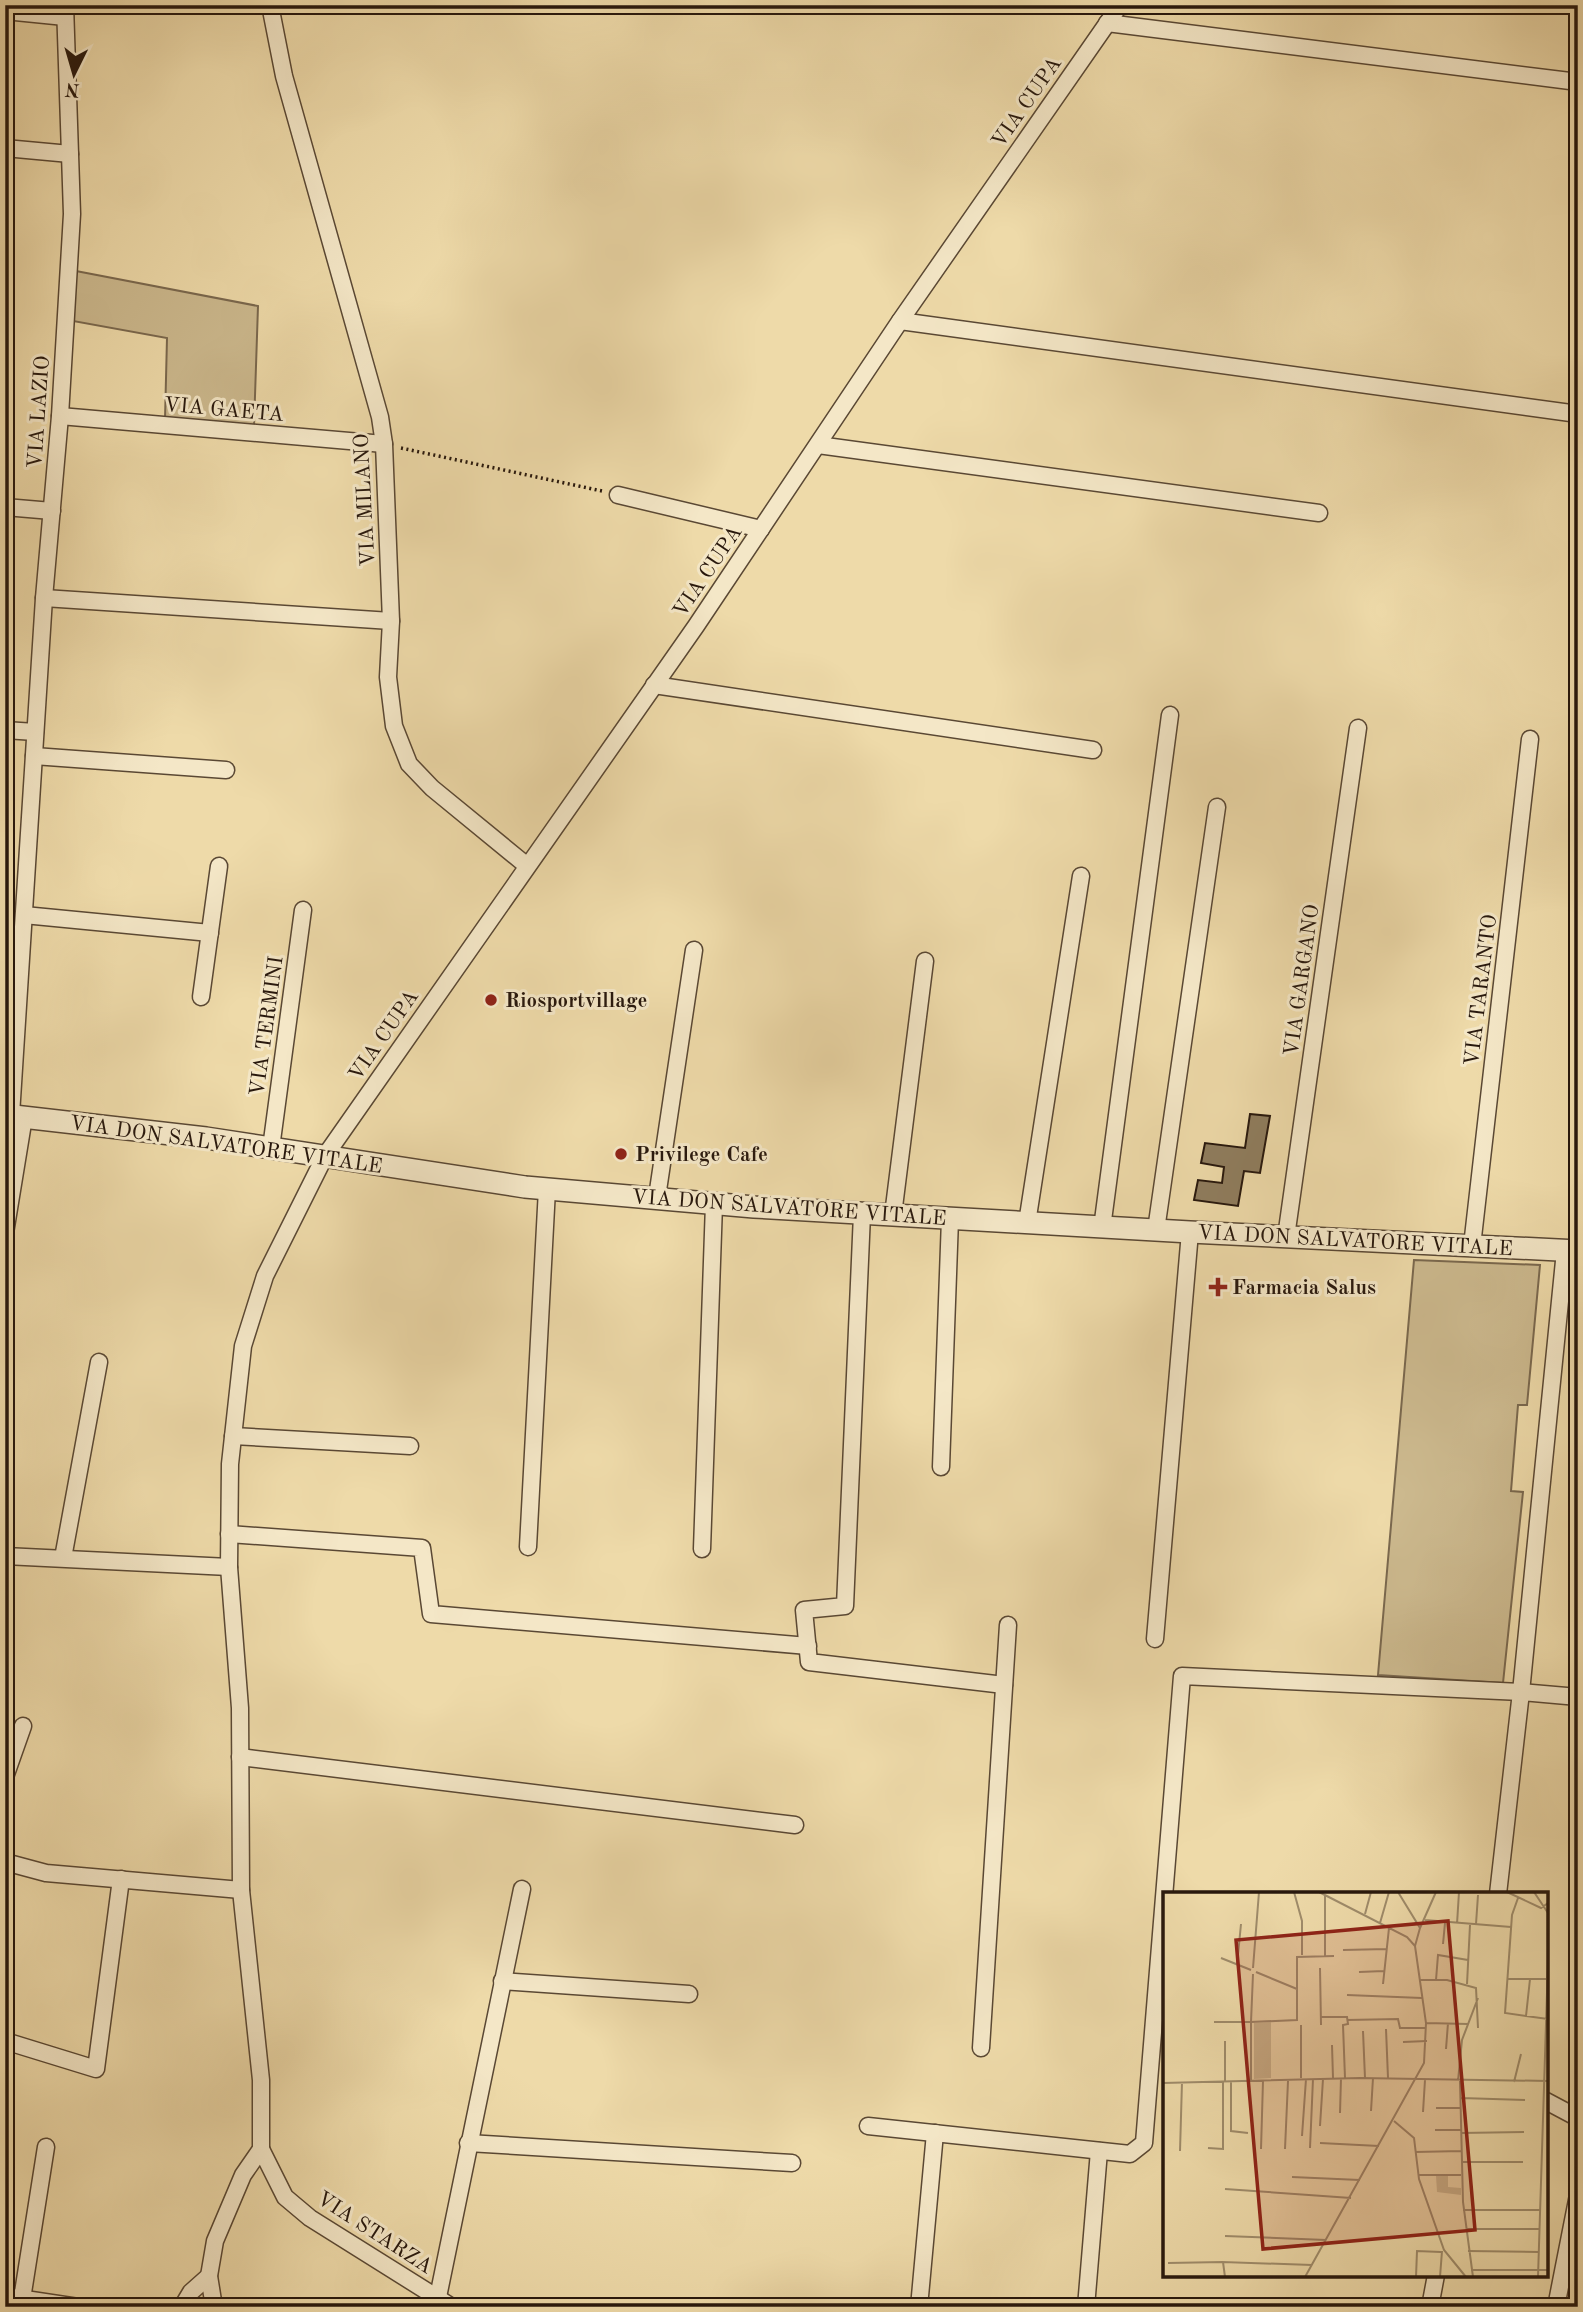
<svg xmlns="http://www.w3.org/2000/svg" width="1583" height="2312" viewBox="0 0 1583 2312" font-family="'Old Standard TT',serif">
<rect width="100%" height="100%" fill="#eedaa9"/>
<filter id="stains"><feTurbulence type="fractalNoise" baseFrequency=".00286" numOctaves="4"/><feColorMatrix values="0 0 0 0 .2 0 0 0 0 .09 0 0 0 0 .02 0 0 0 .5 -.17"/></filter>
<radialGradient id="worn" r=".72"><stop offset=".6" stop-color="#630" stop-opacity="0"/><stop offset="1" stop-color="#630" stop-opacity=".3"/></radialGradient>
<!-- green -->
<g fill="#ccb98e" stroke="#7a684e" stroke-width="2">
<path d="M76 271 258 306 254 426 165 419 167 338 73 321Z"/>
<path d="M1414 1260 1540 1265 1527 1405H1518L1511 1491 1523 1492 1503 1683 1378 1675Z"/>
</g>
<!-- building -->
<path fill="#8f7d5e" stroke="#28180d" stroke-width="2" d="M1250 1114 1270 1116 1260 1173 1244 1171 1238 1206 1194 1200 1198 1180 1222 1183 1224 1167 1201 1163 1205 1143 1245 1148Z"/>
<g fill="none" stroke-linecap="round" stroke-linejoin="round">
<defs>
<g id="minor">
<path d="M270 5 284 76 380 417 384 444 391 621 388 677 394 726 409 764 432 788 526 865"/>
<path d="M5 11 65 17"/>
<path d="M1107 23 1578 82"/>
<path d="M5 148 70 154"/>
<path d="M900 321 1578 414"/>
<path d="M60 416 384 444"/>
<path d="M818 445 1319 513"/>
<path d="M618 495 761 529"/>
<path d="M5 507 52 511"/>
<path d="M44 598 391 621"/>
<path d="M654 685 1093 750"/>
<path d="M5 730 35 732"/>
<path d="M34 756 226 770"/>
<path d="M24 915 210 933"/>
<path d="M201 997 219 866"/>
<path d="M11 1115 44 598 60 416 72 214 65 5"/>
<path d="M271 1148 303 910"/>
<path d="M657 1197 694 950"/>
<path d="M862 1214 845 1606 804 1610 809 1662 1004 1685"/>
<path d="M893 1215 925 961"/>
<path d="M1027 1223 1081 876"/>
<path d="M1102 1228 1170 715"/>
<path d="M1156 1230 1217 807"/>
<path d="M5 1233 24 1117"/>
<path d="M1286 1237 1358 728"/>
<path d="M1472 1246 1530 739"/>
<path d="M233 1436 410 1446"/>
<path d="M941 1467 950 1219"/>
<path d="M229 1534 422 1548 431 1614 808 1646"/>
<path d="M528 1547 547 1189"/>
<path d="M702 1549 714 1204"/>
<path d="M5 1556 229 1567"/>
<path d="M63 1558 99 1362"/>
<path d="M1155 1639 1190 1232"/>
<path d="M240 1757 795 1825"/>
<path d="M5 1777 23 1726"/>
<path d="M5 1862 46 1873 241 1890"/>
<path d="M1498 1894 1521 1692 1578 1697"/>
<path d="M502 1981 689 1994"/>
<path d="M5 2041 96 2069 121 1879"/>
<path d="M981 2048 1008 1625"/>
<path d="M1546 2101 1578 2118"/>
<path d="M868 2126 1130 2154 1144 2143 1182 1676 1521 1692 1565 1251"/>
<path d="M468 2143 792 2163"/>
<path d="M261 2149 285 2197 310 2218 452 2307"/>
<path d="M5 2296 78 2307"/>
<path d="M438 2297 522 1889"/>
<path d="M22 2299 46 2147"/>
<path d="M182 2307 191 2292 209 2276"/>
<path d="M214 2307 209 2276 215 2241 243 2175 261 2149V2080L241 1890 240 1708 229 1567 230 1464 243 1346 265 1276 325 1156 696 626 900 321 1120 5"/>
<path d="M919 2307 935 2133"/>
<path d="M1086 2307 1099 2151"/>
<path d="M1430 2307 1436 2275"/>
<path d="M1556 2307 1578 2195"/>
</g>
<path id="tertiary" d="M5 1115 206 1138 525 1187 754 1207 1190 1232 1578 1251"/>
</defs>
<!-- minor casing -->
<use href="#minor" stroke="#5a4834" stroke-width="19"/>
<!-- tertiary casing -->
<use href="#tertiary" stroke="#5a4834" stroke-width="24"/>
<!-- path -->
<path stroke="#28180d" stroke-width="3.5" stroke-dasharray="2 3.5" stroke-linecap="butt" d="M401 448 602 491"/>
<!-- minor -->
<use href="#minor" stroke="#f4e7c7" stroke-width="16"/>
<!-- tertiary -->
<use href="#tertiary" stroke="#f4e7c7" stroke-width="21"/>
</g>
<!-- markers -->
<g fill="#8f2418" stroke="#f4e7c7" stroke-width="2.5">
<circle cx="491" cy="1000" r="7"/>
<circle cx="621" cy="1154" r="7"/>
<path d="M1214.5 1276.5h7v7h7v7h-7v7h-7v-7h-7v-7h7z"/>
</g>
<g text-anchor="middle" stroke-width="6" stroke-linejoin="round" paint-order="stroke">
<!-- street labels -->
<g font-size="21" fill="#28180d" stroke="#f4e7c7">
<text transform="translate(1026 102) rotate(-55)" y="7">VIA CUPA</text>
<text transform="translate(224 409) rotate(5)" y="7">VIA GAETA</text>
<text transform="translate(38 412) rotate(-86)" y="7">VIA LAZIO</text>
<text transform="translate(364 500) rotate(-93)" y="7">VIA MILANO</text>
<text transform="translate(707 571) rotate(-56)" y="7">VIA CUPA</text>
<text transform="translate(1301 980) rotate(-82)" y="7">VIA GARGANO</text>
<text transform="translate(1480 990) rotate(-83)" y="7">VIA TARANTO</text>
<text transform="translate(266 1026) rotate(-82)" y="7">VIA TERMINI</text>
<text transform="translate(383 1035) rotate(-55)" y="7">VIA CUPA</text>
<text transform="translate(226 1144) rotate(8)" y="7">VIA DON SALVATORE VITALE</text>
<text transform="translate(789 1207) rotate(4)" y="7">VIA DON SALVATORE VITALE</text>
<text transform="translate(1355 1240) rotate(3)" y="7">VIA DON SALVATORE VITALE</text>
<text transform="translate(375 2232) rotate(33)" y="7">VIA STARZA</text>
</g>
<!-- poi labels -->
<g font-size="21" font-weight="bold" fill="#28180d" stroke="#f4e7c7" text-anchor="start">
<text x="505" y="1007">Riosportvillage</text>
<text x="635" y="1161">Privilege Cafe</text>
<text x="1232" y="1294">Farmacia Salus</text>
</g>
</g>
<!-- overview -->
<g transform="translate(1163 1892)">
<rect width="385" height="385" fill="#eedaa9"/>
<path d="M108 130V186L91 187V131ZM273 284H285V295L298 296V303L274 300Z" fill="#ccb98e"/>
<path fill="none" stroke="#9f8c6b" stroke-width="2" d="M131 0 139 29V63M156 0 244 45 252 54M344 0 378 16 385 11M371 0 385 21M355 6 349 23 342 121 385 127M202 22 208 0M262 28 348 35M217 31 226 0M294 32 296 0M313 32 315 3M257 36 273 0M280 52 282 31M180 58 224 57M162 64V3M58 66 88 78M74 73 78 32M90 76 96 0M157 76 158 133M93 80 134 97M196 80 221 79M345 87H383M257 88H284L313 96 315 136M273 88 275 63 305 68M220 92 226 36M304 92 307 33M184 103 259 106M363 124 367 87M158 125H184L185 132 180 133 182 186M184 128 235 127 237 136H263M51 130H88L90 82M263 131 305 132M138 133V186M223 137 225 186M200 139 202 186M62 149V190M240 150 264 149M169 153 170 186M283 157 285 131M88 189V130L134 128V65L171 64M295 189 299 148 315 106M297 189 300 310 310 385M68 190V239L85 241M351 190 358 162M0 191 197 186 385 189M298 206 362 208M273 216H298M208 219 210 186M260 220 262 188M177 221 178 186M231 229 251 246 256 287 281 358 303 385M157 234 160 187M272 238H298M298 241 361 240M139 244 143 187M157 251 216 254M45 256 60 257V190M147 256 150 187M98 257 100 189M122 257 125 189M17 259 19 190M252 260 299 259M299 270H360M255 283H298M129 285 197 288M62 297 188 306M300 318H377M303 337H377M62 344 163 348M305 359 376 360M5 371 60 370M308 378H385M62 385 60 370 149 373M142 385 261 171 263 131 252 54 257 36 235 0M253 385 254 359 278 360M277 385 279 359M375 385 385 69"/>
<path fill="#8f2418" fill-opacity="0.15" stroke="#8f2418" stroke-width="3.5" d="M285 29 312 338 100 357 73 48Z"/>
<rect width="385" height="385" fill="none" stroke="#28180d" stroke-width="3.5"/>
</g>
<!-- margin -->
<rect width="1583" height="2312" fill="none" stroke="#eedaa9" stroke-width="28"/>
<rect x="7" y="7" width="1569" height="2298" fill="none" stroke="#28180d" stroke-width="3.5"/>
<rect x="14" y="14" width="1555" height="2284" fill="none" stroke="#28180d" stroke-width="2"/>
<!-- north arrow -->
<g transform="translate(74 74) rotate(185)" stroke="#f4e7c7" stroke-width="5" paint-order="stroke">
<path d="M0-5L12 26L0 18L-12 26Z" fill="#28180d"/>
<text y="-10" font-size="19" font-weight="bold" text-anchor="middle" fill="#28180d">N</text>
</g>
<rect width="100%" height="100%" filter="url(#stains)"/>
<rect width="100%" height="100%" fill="url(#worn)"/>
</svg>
